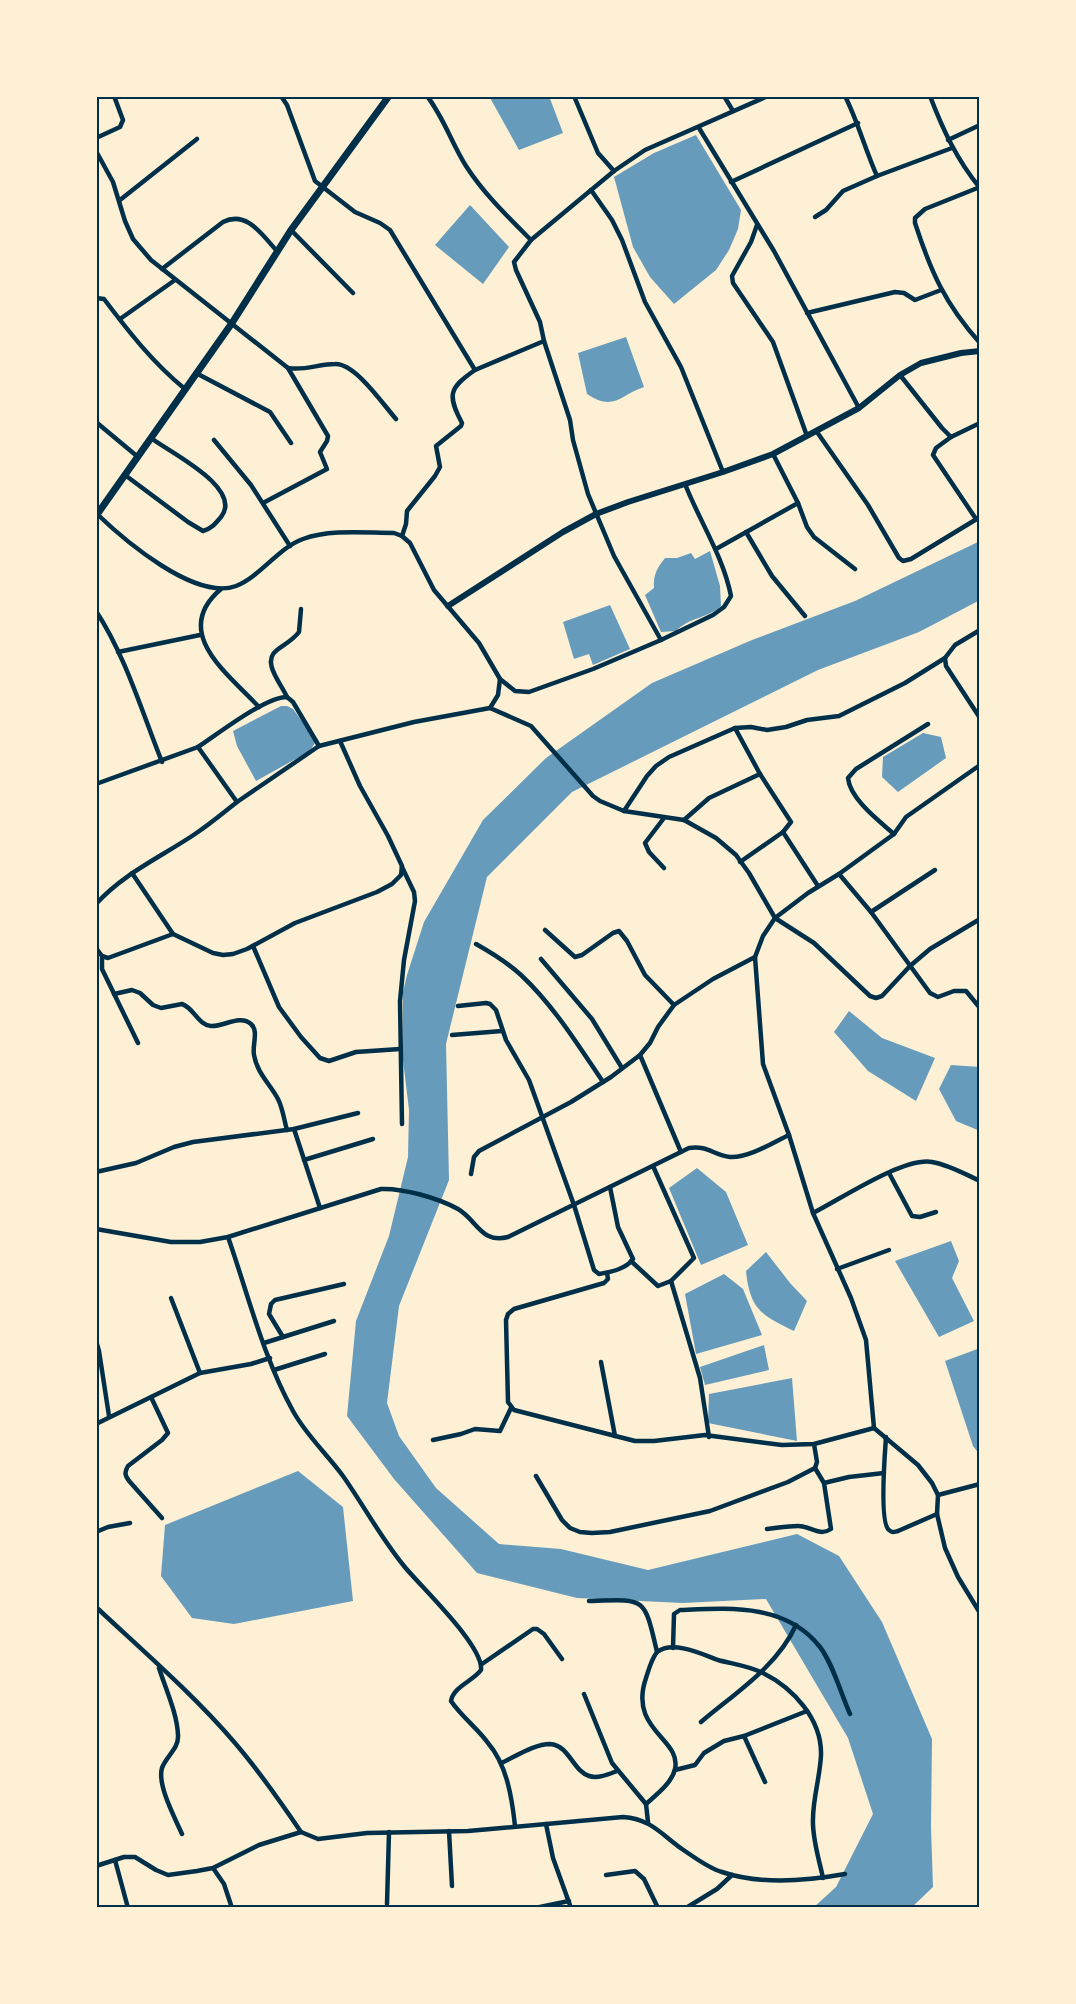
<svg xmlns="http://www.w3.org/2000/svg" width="1076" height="2004" viewBox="0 0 1076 2004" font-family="'Asap Condensed',sans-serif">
<rect width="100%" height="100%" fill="#fdf0d5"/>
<!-- water -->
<g fill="#669bbc">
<path d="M489 96H549L563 133 519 150Z"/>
<path d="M696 135 741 210 738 229 729 250 716 270 674 304 650 277 633 247 614 177 654 153Z"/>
<path d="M470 205 509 247 483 284 435 245Z"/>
<path d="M626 337 644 387C620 395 614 412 587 394L578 353Z"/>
<path d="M980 541V600L919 632 818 670 572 792 487 877 446 1044 449 1180 399 1306 387 1403 399 1436 436 1488 499 1544 561 1549 648 1570 797 1534 839 1556 882 1622 932 1739 931 1827 933 1887 911 1908H813L836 1887 873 1814 848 1738 766 1599 683 1603 577 1598 477 1573 394 1479 347 1416 356 1321 389 1236 408 1157 409 1110 403 1060V992L407 975 424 922 483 820 546 758 652 683 752 640 855 601Z"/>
<path d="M710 551 720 586 721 606C708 618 688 618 676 631L661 632 645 595 654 588C653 575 657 568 665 558H677L691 553 695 559Z"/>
<path d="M610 605 630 649 593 665 589 654 574 659 563 622Z"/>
<path d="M281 706H287L293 709 316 741 310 751 256 781 237 746 233 731Z"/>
<path d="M923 733 941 737 946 758 898 792 882 777 883 757Z"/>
<path d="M849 1011 882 1038 935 1058 916 1101 868 1071 834 1032Z"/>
<path d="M951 1065 980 1067V1131L956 1121 939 1089Z"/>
<path d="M697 1168 726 1192 748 1245 701 1265 669 1188Z"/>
<path d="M951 1241 959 1261 952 1278 974 1321 939 1337 895 1261Z"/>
<path d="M766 1252 790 1283 807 1301 794 1331C761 1315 750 1309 746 1271Z"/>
<path d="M724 1274 743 1289 762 1335 696 1354 685 1294Z"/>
<path d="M764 1345 769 1370 705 1385 700 1367Z"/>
<path d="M980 1348V1455L973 1446 945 1361Z"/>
<path d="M792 1378 797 1441 708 1423 709 1394Z"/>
<path d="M298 1471 343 1507 353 1601 234 1624 192 1618 161 1576 165 1525Z"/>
</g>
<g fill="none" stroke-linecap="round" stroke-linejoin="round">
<!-- minor -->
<g stroke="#003049" stroke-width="4.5">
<path d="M281 96 287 105 315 181 355 212 380 223 390 230 475 370 544 341"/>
<path d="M427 96C444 118 452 144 466 166 484 194 508 217 531 240"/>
<path d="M574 96 598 153 614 171"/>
<path d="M724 96 733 111"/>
<path d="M845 96C858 122 865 149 877 176"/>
<path d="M930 96C943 130 957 160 980 188"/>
<path d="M699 128 774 251 859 408"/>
<path d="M96 138 120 127 123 120 114 96"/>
<path d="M948 140 980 125"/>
<path d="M96 151 113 182 125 221 133 239 151 260 288 368C304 371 319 364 335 364 355 363 382 403 396 419"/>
<path d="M731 182 858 123"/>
<path d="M980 187 925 209 915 218V223C931 272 945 304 980 343"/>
<path d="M591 190 612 220 622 240 645 302 681 367 723 472"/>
<path d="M120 200 197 139"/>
<path d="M815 217 826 210 843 191 877 176 952 148"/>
<path d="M757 225 751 242 732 276 733 283 773 342 807 436"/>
<path d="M291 230 353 293"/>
<path d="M162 269 223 222C247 210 262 235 277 251"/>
<path d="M96 298 104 299C129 332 153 363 185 389"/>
<path d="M807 313 895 292 904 293 915 300 941 290"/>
<path d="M120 319 175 280"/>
<path d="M196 373 270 412 291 443"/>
<path d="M900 375 942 428 951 437 980 423"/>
<path d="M96 422 138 457"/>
<path d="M817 432 868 505 899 558 903 561 911 559 980 517"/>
<path d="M951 437 936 448 933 455 976 519"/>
<path d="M214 440 251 485 290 546"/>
<path d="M773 454 798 503 807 527 814 537 855 569"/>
<path d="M125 475 188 522 203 531C212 528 215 524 221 517 244 488 169 452 151 438"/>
<path d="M263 503 327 469 320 452 327 441 328 436 288 368"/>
<path d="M96 513C124 540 195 601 236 586 261 576 278 548 303 539 331 529 365 533 394 533L402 536 410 543 434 590 479 643 500 679 498 695 490 708 531 726 593 796 600 801 624 811 684 820 716 838 736 855 749 873 775 918 814 943 870 996 876 998 882 996 910 966 930 949 980 919"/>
<path d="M746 532 772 576 805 616"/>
<path d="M402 536 406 524 407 511 435 476 440 467 436 446 461 426 462 423C447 395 449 388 475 370"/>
<path d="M716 549 798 503"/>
<path d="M221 589C170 632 228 674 259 707"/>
<path d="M96 611C125 655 142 712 162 762"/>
<path d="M980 630 955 645 945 658 946 666 980 718"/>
<path d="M661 640 614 556 588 494 573 440 570 420 544 341 540 322 516 270 514 262 531 240 614 171 645 150 768 96"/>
<path d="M118 652 200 635"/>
<path d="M500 679 515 691 529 692 593 669 661 640 713 615 724 607 731 596C723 556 700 522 685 484"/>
<path d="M287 697C281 683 261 662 277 650 285 644 293 640 299 632L301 609"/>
<path d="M735 728 760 774 791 822 783 832 740 862"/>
<path d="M198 747C218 734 265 697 287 697L293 702 319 746"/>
<path d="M980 765 906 817 894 834 839 874 808 893 775 918 763 936 755 957 763 1064 789 1135 813 1213 851 1298 866 1340 874 1428 918 1465 932 1483 938 1495 937 1514 945 1548 958 1577 980 1613"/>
<path d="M96 784 198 747 237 802 319 746 414 722 490 708"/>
<path d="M624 811 647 776 656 766 669 757 735 728 751 727 767 730 786 727 807 720 839 716 905 683 945 658"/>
<path d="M664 818 645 843 649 852 664 868"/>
<path d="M684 820 709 798 760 774"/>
<path d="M783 832 818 886"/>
<path d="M894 834C879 821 850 799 848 778L856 769 928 724"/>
<path d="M132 873 173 934 213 953 223 955 233 954 247 949 295 923 377 892 392 884 401 875 402 866 388 836 360 786 340 741"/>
<path d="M839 874 871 912 930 993 938 997 954 991H966L980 1008"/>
<path d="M96 904C124 873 161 857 195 834 210 824 223 813 237 802"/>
<path d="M871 912 935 870"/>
<path d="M545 930 575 957 582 955 613 933 619 931 627 941 645 975 674 1005"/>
<path d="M476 944C492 953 508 963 521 975 554 1006 578 1045 603 1082"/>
<path d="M253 946 279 1007 301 1037 320 1058 329 1061 356 1052 400 1049"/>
<path d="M96 948 102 956 108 958 173 934"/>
<path d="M102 956V969L138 1043"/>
<path d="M541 959 592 1019 622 1068"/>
<path d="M114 994 132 990 140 993 153 1005 161 1008 182 1004C194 1008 198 1025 211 1026 223 1027 240 1014 251 1024 259 1031 252 1045 254 1055 257 1073 270 1084 278 1099 283 1109 284 1120 287 1130"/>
<path d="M458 1006 486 1003 490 1004 496 1010 506 1040 529 1080 574 1205 594 1270 599 1274C611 1272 626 1269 633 1259L618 1227 610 1187"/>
<path d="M452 1035 502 1031"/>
<path d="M640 1055 681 1152"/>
<path d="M402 1124 400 1001 404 960 415 901 414 892 402 867"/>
<path d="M294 1129 320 1208"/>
<path d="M304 1160 373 1139"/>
<path d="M96 1172 136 1163 174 1147 193 1142 294 1129 358 1113"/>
<path d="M889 1173 912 1216 920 1217 936 1212"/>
<path d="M471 1174 474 1157 479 1151 571 1102 611 1077 640 1055 650 1043 658 1027 674 1005 713 979 755 957"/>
<path d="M813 1213C841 1199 903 1157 932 1162 949 1165 965 1174 980 1181"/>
<path d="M96 1229 171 1242H200L228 1237 381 1189C403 1188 438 1198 458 1209 477 1220 481 1244 508 1237L689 1148C708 1145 713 1155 730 1157 749 1158 772 1143 789 1135"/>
<path d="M228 1237C248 1294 263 1357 293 1411 306 1435 327 1454 343 1476 364 1506 381 1538 404 1566 421 1587 484 1646 481 1670 473 1681 453 1687 451 1701 461 1716 477 1728 488 1743 507 1765 512 1798 515 1826"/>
<path d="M631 1261 658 1286 671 1281 694 1258 653 1166"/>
<path d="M837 1269 889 1250"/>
<path d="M607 1273 608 1279 604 1283 514 1309 508 1314 506 1320 508 1402 514 1410 635 1441H654L705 1435 782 1445 814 1444 874 1428"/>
<path d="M671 1281 700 1378 709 1437"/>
<path d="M171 1298 200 1373"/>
<path d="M283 1337 269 1314 271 1304 275 1300 344 1284"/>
<path d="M96 1341 99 1351 109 1416"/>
<path d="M264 1343 334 1321"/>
<path d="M601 1362 615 1436"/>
<path d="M274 1370 325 1354"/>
<path d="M151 1397 168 1433 162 1440 128 1466C124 1473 125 1476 130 1482L162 1518"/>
<path d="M96 1424 200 1373 251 1364 270 1358"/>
<path d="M886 1437C885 1452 879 1523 889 1530 892 1533 894 1532 898 1531L937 1514"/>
<path d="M433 1440 461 1434 475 1429 500 1431 511 1408"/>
<path d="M536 1476 562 1520 570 1528 580 1532 592 1533 610 1532 710 1511 788 1482 815 1468 817 1462 814 1444"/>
<path d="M824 1483 849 1477 884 1473"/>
<path d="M938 1495 980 1484"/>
<path d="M767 1529C777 1528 788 1526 798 1526 811 1526 819 1537 831 1529L824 1483 815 1468"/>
<path d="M96 1532 108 1527 130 1523"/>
<path d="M589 1601C646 1599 644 1596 657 1652"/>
<path d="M96 1607C143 1651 193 1694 235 1743 259 1771 280 1801 301 1832L318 1839 367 1833 468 1831 623 1817C651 1819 661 1834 682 1849 694 1857 708 1868 722 1872 760 1885 806 1881 845 1874"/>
<path d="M673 1648 674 1614 680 1610C729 1608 786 1603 820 1647 833 1664 841 1694 850 1714"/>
<path d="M482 1664 533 1629H537L544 1634 562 1659"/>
<path d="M159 1668C166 1690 177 1713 178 1735 179 1749 166 1756 162 1768 157 1785 175 1818 182 1834"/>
<path d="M584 1694 612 1763 646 1804 648 1822"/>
<path d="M701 1722C735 1693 777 1667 796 1625"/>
<path d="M744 1736 765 1782"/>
<path d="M501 1763C515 1757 534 1744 550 1744 569 1745 573 1771 589 1776 598 1779 609 1774 617 1771"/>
<path d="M675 1770 695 1765 704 1753 724 1741 744 1736 807 1711"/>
<path d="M646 1804C656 1795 672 1783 675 1769 682 1739 628 1730 646 1678 649 1669 651 1660 657 1652 673 1640 702 1654 718 1660 733 1664 749 1666 763 1673 793 1688 822 1719 821 1755 820 1777 813 1798 813 1819 812 1838 819 1859 823 1878"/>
<path d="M546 1824 553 1858 571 1908"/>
<path d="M449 1831 452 1886"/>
<path d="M115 1860 128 1908"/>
<path d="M96 1866 124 1857H135L156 1870 168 1875 197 1871 213 1868 259 1845 301 1832"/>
<path d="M213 1868 224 1884 231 1905 229 1908"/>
<path d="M606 1875 635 1871 644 1879 658 1908"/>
<path d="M387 1904 389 1832"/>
<path d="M535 1908 569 1901"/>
<path d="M686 1908 717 1889 732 1875"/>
</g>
<!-- tertiary -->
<path stroke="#003049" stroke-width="6" d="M448 606 563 532 596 514 628 502 723 472 773 454 859 408 900 375 921 363 961 353 980 351"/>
<!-- secondary -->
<path stroke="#003049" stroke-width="7" d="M96 516 232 323 291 230 389 96"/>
</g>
<!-- border -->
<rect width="1076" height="2004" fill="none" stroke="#fdf0d5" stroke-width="195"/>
<rect x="98" y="98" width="880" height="1808" fill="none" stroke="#003049" stroke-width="2"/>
</svg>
